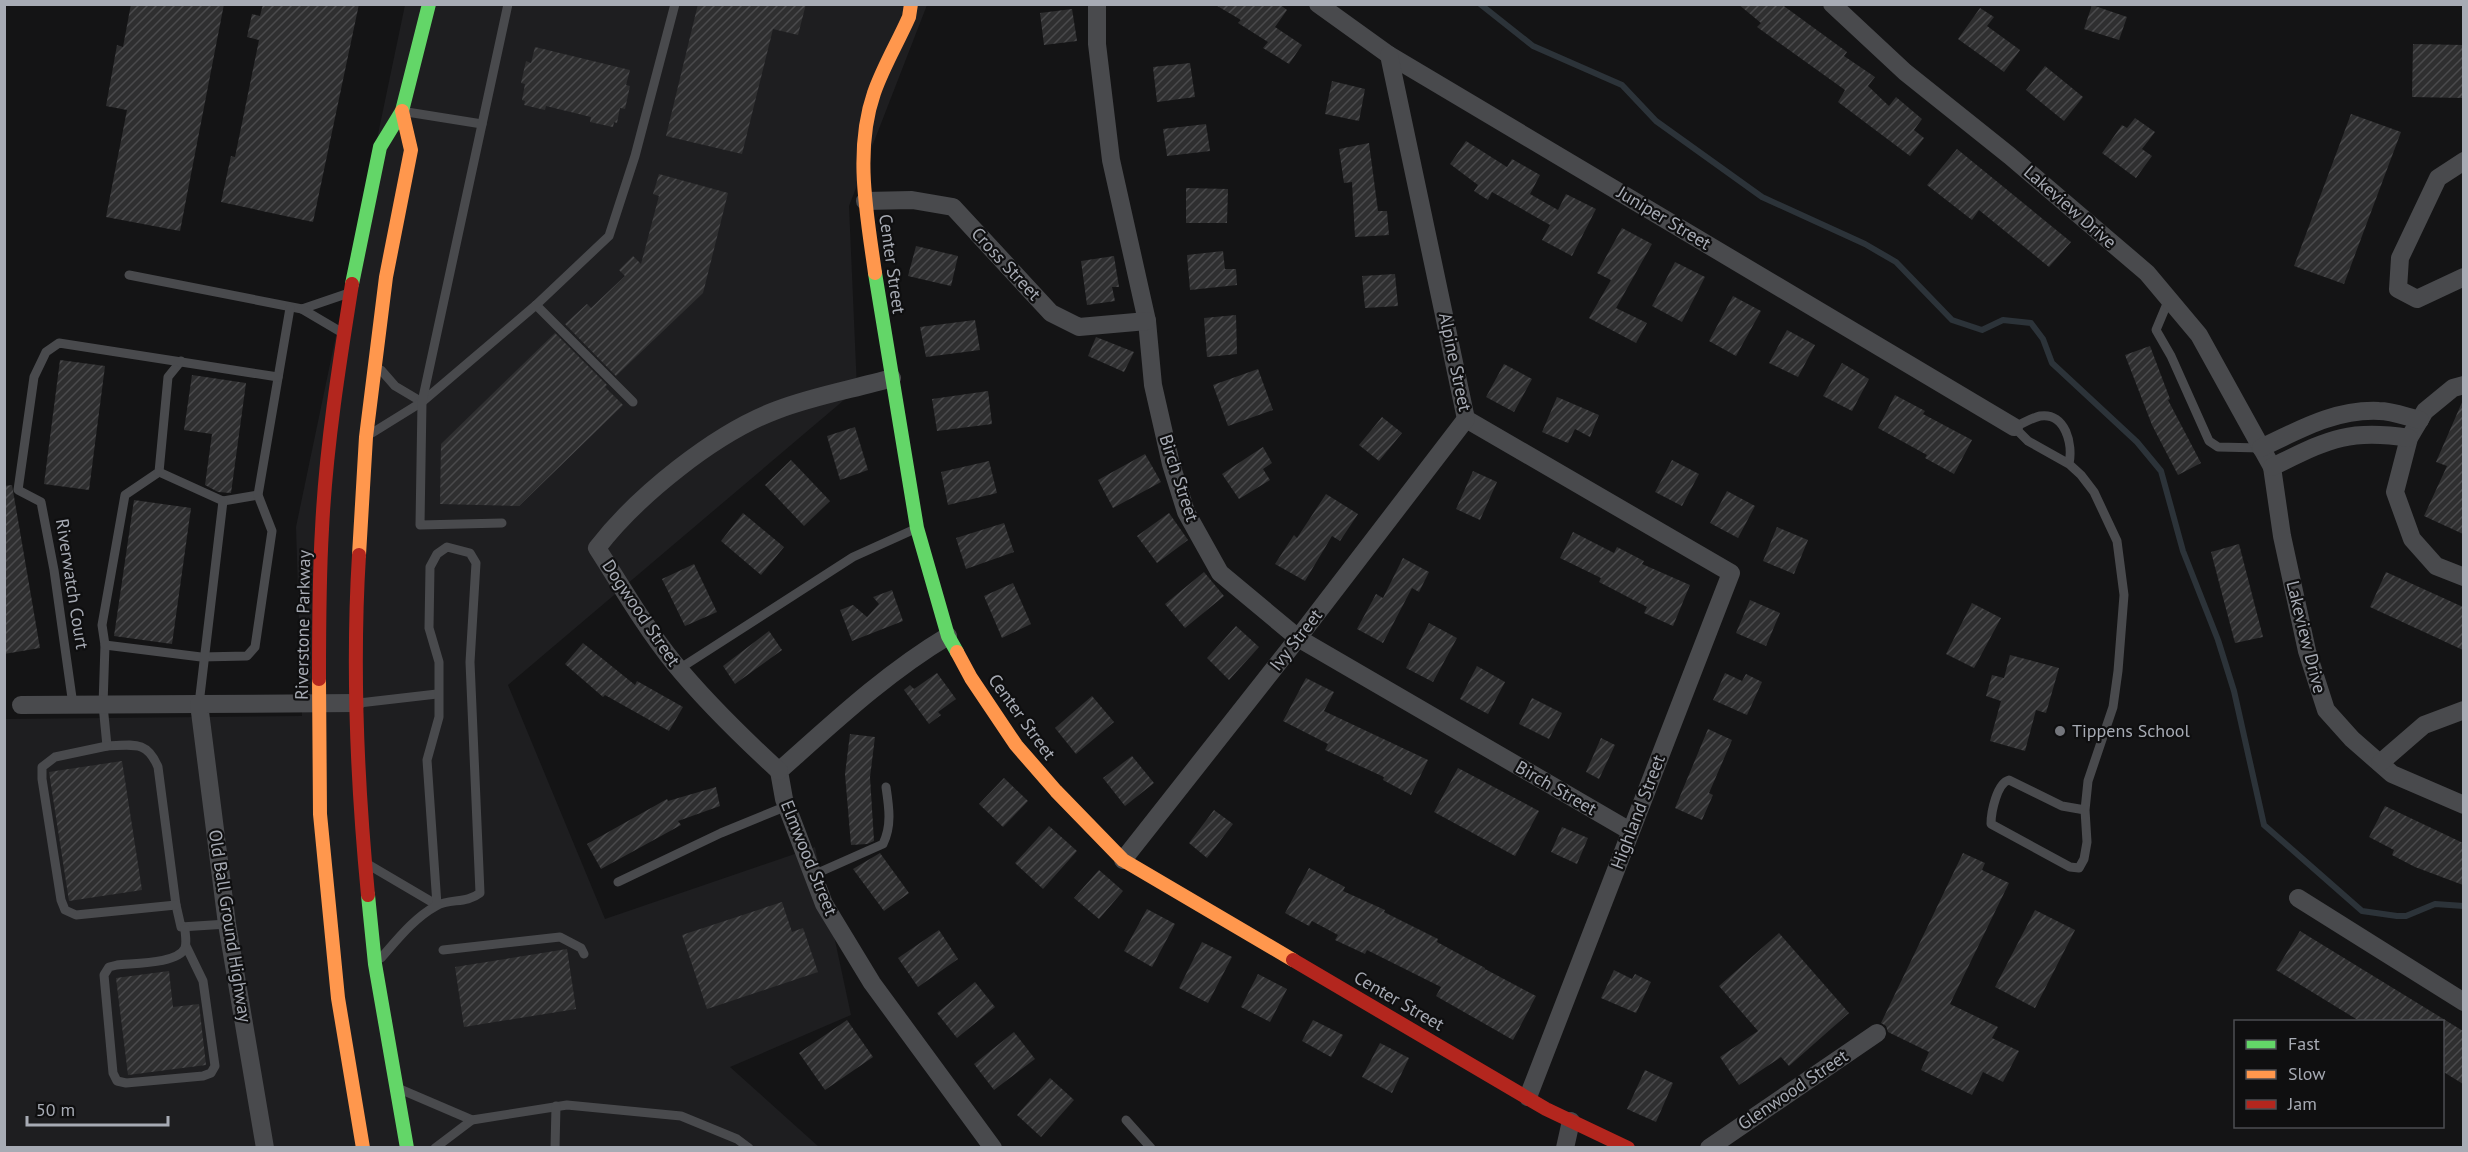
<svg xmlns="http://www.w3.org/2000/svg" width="2468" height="1152" viewBox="0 0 2468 1152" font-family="'PT Sans',sans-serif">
<defs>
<pattern id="building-hatch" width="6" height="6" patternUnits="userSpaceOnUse" patternTransform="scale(1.5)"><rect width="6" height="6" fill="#2f2f30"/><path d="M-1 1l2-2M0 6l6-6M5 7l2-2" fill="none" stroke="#4a4a4c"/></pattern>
</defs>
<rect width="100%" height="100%" fill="#141415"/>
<!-- built -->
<path fill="#1e1e20" d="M405 5H927L849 206 857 389 508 685 605 919 815 847 851 1015 730 1067 819 1147H5L4 719 302 716 296 527Z"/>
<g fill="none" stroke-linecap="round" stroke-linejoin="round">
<!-- stream -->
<path stroke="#2c3339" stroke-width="6" d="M1480 4 1533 46 1622 85 1656 121 1762 197 1865 244 1896 262 1952 320 1982 330 2003 320 2031 323 2043 339 2052 363 2137 442 2161 471 2183 551 2218 640 2234 691 2264 825 2362 911 2397 916H2406L2435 904 2464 906"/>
</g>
<!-- building -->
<g fill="url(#building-hatch)">
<path d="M131 4H224L180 231 106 217 127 110 106 106 117 45 123 47Z"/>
<path d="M263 4H359L313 222 221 202 231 156 235 157 259 40 247 37 252 14 260 16Z"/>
<path d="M698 4H806L798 35 773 29 742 154 666 136Z"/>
<path d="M1214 4H1279L1287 10 1275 27 1302 45 1289 64 1263 48 1268 42 1238 23 1241 20Z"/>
<path d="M1738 4H1781L1847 52 1844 56 1875 77 1868 86 1889 106 1896 97 1922 119 1914 130 1924 138 1910 156 1838 102 1845 90 1757 27 1761 23Z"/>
<path d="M2092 5 2127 17 2119 40 2084 29Z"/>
<path d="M1980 8 1994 17 1987 26 2020 50 2004 72 1958 39Z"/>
<path d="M1072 9 1077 41 1044 45 1040 13Z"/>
<path d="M2413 44 2463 45V98L2412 97Z"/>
<path d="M535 47 630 70 626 85 630 86 625 109 620 108 617 123 614 122 613 127 590 122 591 117 546 106 545 110 524 105 525 101 522 100 525 84 521 83 526 61 531 63Z"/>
<path d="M1190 63 1195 97 1157 102 1153 67Z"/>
<path d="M2045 66 2083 97 2064 121 2026 90Z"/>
<path d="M1332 81 1365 89 1359 121 1325 114Z"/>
<path d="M2351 114 2401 132 2344 284 2294 266Z"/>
<path d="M2135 118 2155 132 2142 149 2152 156 2136 178 2102 153 2122 125 2127 128Z"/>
<path d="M1206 124 1210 151 1167 156 1163 129Z"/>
<path d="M1466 141 1507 167 1512 159 1540 175 1530 194 1558 210 1566 194 1596 209 1572 256 1542 240 1550 225 1492 192 1488 200 1474 191 1478 185 1450 164Z"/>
<path d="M1369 143 1378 211H1387L1389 235 1355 237 1352 182 1344 183 1339 149Z"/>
<path d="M1957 149 2071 242 2049 267 1979 210 1972 220 1927 185Z"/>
<path d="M659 174 728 193 703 293 616 376 565 324 587 304 591 308 625 276 619 270 633 256 641 264 659 196 653 194Z"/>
<path d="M1186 188 1228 189 1227 223H1186Z"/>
<path d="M1622 228 1652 244 1616 308 1647 323 1636 343 1589 318 1611 280 1597 273Z"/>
<path d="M916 246 958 256 951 286 908 276Z"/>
<path d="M1223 251 1225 269H1236L1237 285 1190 290 1187 255Z"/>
<path d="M1114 256 1119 287H1112L1115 301 1087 305 1081 261Z"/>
<path d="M1675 262 1705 277 1682 322 1652 306Z"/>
<path d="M1395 274 1398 306 1365 308 1362 276Z"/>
<path d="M1733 296 1761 311 1736 356 1709 341Z"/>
<path d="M1236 315 1237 354 1207 357 1204 318Z"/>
<path d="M975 320 980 350 926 357 920 327Z"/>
<path d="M1787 330 1815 345 1798 377 1769 363Z"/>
<path d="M555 333 607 385 605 387 623 405 519 506 440 504 441 444Z"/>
<path d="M1096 337 1134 352 1124 372 1088 356Z"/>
<path d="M2150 346 2170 399 2168 400 2201 463 2178 475 2152 425 2125 355Z"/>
<path d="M60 360 105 366 89 490 44 484Z"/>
<path d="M1842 363 1869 379 1852 411 1823 396Z"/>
<path d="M1504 364 1532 379 1514 412 1486 397Z"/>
<path d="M1258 369 1273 410 1228 426 1213 385Z"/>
<path d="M192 375 246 383 231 493 218 492 205 485 212 434 184 430Z"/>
<path d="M988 391 992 424 937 431 932 399Z"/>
<path d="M1895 395 1925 411 1923 414 1972 440 1954 474 1925 458 1927 455 1878 428Z"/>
<path d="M1557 397 1599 415 1590 437 1575 429 1568 443 1542 432Z"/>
<path d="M2463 400V534L2424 516 2447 466 2436 462Z"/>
<path d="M1382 417 1402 433 1379 461 1359 445Z"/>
<path d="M855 427 868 470 840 480 827 436Z"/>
<path d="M1263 447 1272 463 1263 469 1270 480 1239 499 1222 474Z"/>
<path d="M1145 454 1161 482 1113 508 1098 480Z"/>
<path d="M791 460 830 501 804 526 765 485Z"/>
<path d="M1672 460 1699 474 1682 506 1655 492Z"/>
<path d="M989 461 997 493 948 505 941 472Z"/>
<path d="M1473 471 1497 482 1480 520 1456 509Z"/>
<path d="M12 485 40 648 4 654V486Z"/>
<path d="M1727 491 1755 506 1738 538 1710 523Z"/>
<path d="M1326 494 1358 514 1340 541 1332 536 1305 581 1275 564 1294 535 1297 538Z"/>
<path d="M134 500 191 508 172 644 114 636Z"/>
<path d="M743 513 784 547 761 575 721 541Z"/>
<path d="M1169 513 1188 540 1157 563 1137 536Z"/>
<path d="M1004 523 1014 552 966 569 956 538Z"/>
<path d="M1777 527 1808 540 1794 574 1763 561Z"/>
<path d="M1573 532 1614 553 1617 547 1644 561 1642 564 1690 585 1673 626 1644 613 1647 607 1599 582 1601 578 1560 558Z"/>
<path d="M2239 544 2263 637 2235 643 2211 552Z"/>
<path d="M1403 558 1429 572 1419 592 1412 588 1383 643 1357 629 1376 594 1383 598Z"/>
<path d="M694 564 717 612 685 626 662 579Z"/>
<path d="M1204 572 1224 596 1185 628 1165 604Z"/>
<path d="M2386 572 2463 607V650L2370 607Z"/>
<path d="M1013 583 1031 624 1002 638 984 596Z"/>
<path d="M892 590 903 621 852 641 840 610 853 605 867 617 879 604 873 597Z"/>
<path d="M1750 600 1780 613 1766 646 1736 633Z"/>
<path d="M1972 603 2001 618 1974 668 1946 654Z"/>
<path d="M1429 623 1457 638 1433 682 1406 668Z"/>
<path d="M1236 626 1259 647 1229 680 1207 658Z"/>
<path d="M769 631 782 650 735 684 723 666Z"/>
<path d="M583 643 635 685 637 681 683 707 669 731 605 695 603 697 565 664Z"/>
<path d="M2010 655 2059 668 2046 713 2036 710 2025 751 1990 741 2001 701 1986 696 1992 675 2004 678Z"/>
<path d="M1477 666 1505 682 1488 714 1460 699Z"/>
<path d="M937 673 956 699 938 712 941 715 929 724 904 690 910 685 914 689Z"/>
<path d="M1725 673 1742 681 1746 674 1762 682 1747 715 1713 700Z"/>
<path d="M1306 678 1334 692 1324 711 1428 760 1411 795 1383 780 1384 777 1325 750 1328 744 1283 721Z"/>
<path d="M1092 696 1114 722 1076 754 1055 728Z"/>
<path d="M1532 698 1562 713 1549 739 1519 724Z"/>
<path d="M1708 729 1732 740 1709 793 1713 795 1702 820 1675 808Z"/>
<path d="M850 734 875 737 870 777 874 841 867 844 851 845 845 774Z"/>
<path d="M1601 738 1615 745 1599 779 1586 772Z"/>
<path d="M1132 756 1154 783 1125 806 1103 778Z"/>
<path d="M122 761 142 890 69 901 49 772Z"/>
<path d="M1458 768 1539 811 1515 856 1434 812Z"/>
<path d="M1004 778 1028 801 1003 827 979 804Z"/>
<path d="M716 787 720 806 678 821 681 825 601 869 587 844 667 799 668 801Z"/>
<path d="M2385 806 2463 843V885L2415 867 2392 855 2394 850 2369 837Z"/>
<path d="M1214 810 1233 824 1207 858 1189 843Z"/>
<path d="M1049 826 1077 851 1043 889 1015 863Z"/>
<path d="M1562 827 1588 838 1577 864 1551 852Z"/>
<path d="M880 853 909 893 884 911 853 869Z"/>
<path d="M1963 853 1985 863 1982 870 2009 883 1950 1004 1998 1027 1992 1038 2019 1051 2003 1082 1983 1072 1972 1095 1921 1070 1929 1052 1888 1032 1886 1026 1881 1023Z"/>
<path d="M1309 868 1345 887 1343 891 1385 910 1384 912 1438 939 1437 942 1485 968V969L1536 996 1513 1040 1436 996 1441 987 1367 950 1365 954 1335 940 1338 935 1312 921 1309 926 1285 913Z"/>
<path d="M1099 870 1123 891 1099 919 1074 898Z"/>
<path d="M782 902 792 932 803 928 818 972 707 1009 682 935Z"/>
<path d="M1147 909 1175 924 1152 967 1124 951Z"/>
<path d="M2035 910 2075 930 2035 1008 1995 987Z"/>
<path d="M939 930 958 959 918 987 898 958Z"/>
<path d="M2300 931 2463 1031V1084L2442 1071V1022H2361L2276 970Z"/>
<path d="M1779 933 1849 1013 1789 1066 1781 1057 1739 1085 1720 1057 1758 1031 1719 986Z"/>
<path d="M1202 942 1232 957 1208 1003 1179 988Z"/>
<path d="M567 949 576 1009 464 1027 455 967Z"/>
<path d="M1614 970 1632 979 1635 974 1651 982 1636 1013 1601 998Z"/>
<path d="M169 971 173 1007 199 1004 206 1065 128 1075 116 978Z"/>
<path d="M1258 974 1287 989 1270 1022 1241 1007Z"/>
<path d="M975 982 995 1007 957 1038 937 1013Z"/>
<path d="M847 1020 873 1057 825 1090 799 1053Z"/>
<path d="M1313 1020 1343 1035 1331 1057 1302 1041Z"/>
<path d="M1014 1032 1035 1059 994 1090 974 1064Z"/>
<path d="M1380 1043 1409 1058 1392 1093 1362 1077Z"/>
<path d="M1645 1070 1673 1083 1656 1122 1627 1109Z"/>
<path d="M1050 1078 1074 1100 1041 1137 1017 1115Z"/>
</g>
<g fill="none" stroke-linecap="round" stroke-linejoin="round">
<!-- lane -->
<g stroke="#494a4d" stroke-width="9">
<path d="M407 112 482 124"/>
<path d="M129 275 302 309 346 294"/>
<path d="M2169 299 2156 330 2171 356 2209 441 2218 447 2261 448"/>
<path d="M536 305 633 402"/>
<path d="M302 309 341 332"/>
<path d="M181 361 168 377 159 472 125 495 102 625 105 645 103 705 107 746C133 745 147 740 158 767L176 905 181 927 227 924"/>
<path d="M381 370 395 386 422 402"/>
<path d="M372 433 422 402 536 305 609 236 635 156 675 4"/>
<path d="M2069 464C2073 445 2066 412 2040 416 2031 418 2022 424 2014 427L2028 441 2069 464 2081 475 2094 492 2117 541 2124 595 2118 671 2113 707 2088 781 2085 810 2087 842 2084 859 2079 868 2070 867 1991 824C1991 812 1997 783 2009 780L2062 806 2085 810"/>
<path d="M159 472 223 501 258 495"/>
<path d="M502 523 420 525 422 402 508 4"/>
<path d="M105 645 201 657 247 656 255 647 272 531 258 495 290 308"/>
<path d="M679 669 853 557 915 529"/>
<path d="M359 703 437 694"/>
<path d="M199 704 223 501"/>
<path d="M73 705 54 570 41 502 18 490 34 377 46 352 59 343 278 377"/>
<path d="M107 746 55 757 42 767V779L61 900 65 910 76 915 176 905"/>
<path d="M369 865 437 905"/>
<path d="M813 875 883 844C892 826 889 807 886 787"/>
<path d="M618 882 721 833 787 806"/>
<path d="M185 929C185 934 187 942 185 948 178 964 133 963 117 965L109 967 104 975 113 1073 117 1081 126 1083 203 1076 211 1073 215 1066 203 981 186 946"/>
<path d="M443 950 560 937 581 948 584 954"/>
<path d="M381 958C397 940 414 918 436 906 450 898 466 904 480 893L470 662 476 563 470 553 447 547 437 554 430 567 429 628 439 662V717L427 760 437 905"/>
<path d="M402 1090 472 1120"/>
<path d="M1126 1120 1151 1148"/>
<path d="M435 1148 472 1120 567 1105 681 1116 737 1139 749 1148"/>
<path d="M555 1148 556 1106"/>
</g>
<!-- street -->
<g stroke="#494a4d" stroke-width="18">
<path d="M1097 4V44L1111 160 1147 321 1153 385 1171 464 1186 512 1220 573 1298 638 1630 831"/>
<path d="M1318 4 1389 55 2014 427"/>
<path d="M1832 4 1905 72 2010 156 2147 273 2199 335 2272 467 2282 536 2307 651 2326 710 2352 739 2392 774 2464 805"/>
<path d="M1389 55 1466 419 1731 573 1528 1097"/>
<path d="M2464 161 2438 178 2400 258 2398 289 2417 299 2464 277"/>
<path d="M865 201 912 200 953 207 1051 313 1079 327 1147 321"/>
<path d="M2464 385 2453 388 2425 411 2409 438 2395 492 2412 539 2436 566 2464 577"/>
<path d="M2261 448C2299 430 2335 409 2379 411 2392 411 2407 417 2420 420"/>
<path d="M2272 467C2326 441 2346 428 2409 438"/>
<path d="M948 636C886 673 833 723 779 771L784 799 824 904 872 983 993 1148"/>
<path d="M21 705 199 704"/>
<path d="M2380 763 2424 725 2464 710"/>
<path d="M779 771C742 737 706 702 674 663 645 627 622 587 597 548 637 496 715 433 777 410 813 396 854 389 892 378"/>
<path d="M1123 860 1298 638 1466 419"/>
<path d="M2298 898 2464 1002"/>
<path d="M265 1148 227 924 199 704 356 703"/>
<path d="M1565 1148 1571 1121"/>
<path d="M1709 1148 1877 1033"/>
</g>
<!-- fast -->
<g stroke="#63d668" stroke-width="14">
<path d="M875 273 917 528 948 636 957 652"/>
<path d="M352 284 380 147 402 111 429 4"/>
<path d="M368 895 375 964 407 1148"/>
</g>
<!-- slow -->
<g stroke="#ff974d" stroke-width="14">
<path d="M875 273C867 215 854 151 874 93 883 67 898 42 909 17L911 4"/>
<path d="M359 555 366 437 386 277 411 150 402 111"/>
<path d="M957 652 971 678 1016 745 1056 791 1123 860 1293 960"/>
<path d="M319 679 320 814 338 998 363 1148"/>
</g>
<!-- jam -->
<g stroke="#b3261e" stroke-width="14">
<path d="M359 555C352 668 357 782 368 895"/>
<path d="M319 679C319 629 319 579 322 529 326 447 339 365 352 284"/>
<path d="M1293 960 1546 1109 1628 1148"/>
</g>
</g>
<!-- markers -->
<circle fill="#74767c" stroke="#0f0f10" stroke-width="2" cx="2060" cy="731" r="6"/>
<g text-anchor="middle" stroke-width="4.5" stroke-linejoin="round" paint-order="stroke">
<!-- street labels -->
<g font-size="18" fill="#a7abb4" stroke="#0f0f10">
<text transform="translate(2070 207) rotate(41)" y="6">Lakeview Drive</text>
<text transform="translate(1664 218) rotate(31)" y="6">Juniper Street</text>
<text transform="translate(892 264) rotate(82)" y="6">Center Street</text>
<text transform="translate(1006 264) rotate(47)" y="6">Cross Street</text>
<text transform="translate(1455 362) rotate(78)" y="6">Alpine Street</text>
<text transform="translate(1179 478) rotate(72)" y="6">Birch Street</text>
<text transform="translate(72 584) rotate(81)" y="6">Riverwatch Court</text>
<text transform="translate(641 613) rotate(56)" y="6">Dogwood Street</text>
<text transform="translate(303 625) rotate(-89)" y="6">Riverstone Parkway</text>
<text transform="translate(2306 637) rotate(76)" y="6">Lakeview Drive</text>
<text transform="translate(1296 640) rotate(-52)" y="6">Ivy Street</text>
<text transform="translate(1022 717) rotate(54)" y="6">Center Street</text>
<text transform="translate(1556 788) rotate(30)" y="6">Birch Street</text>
<text transform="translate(1638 812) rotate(-69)" y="6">Highland Street</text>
<text transform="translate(809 858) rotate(68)" y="6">Elmwood Street</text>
<text transform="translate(230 926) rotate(81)" y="6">Old Ball Ground Highway</text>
<text transform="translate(1399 1001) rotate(30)" y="6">Center Street</text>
<text transform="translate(1793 1090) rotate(-34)" y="6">Glenwood Street</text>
</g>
<!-- poi labels -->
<g font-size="18" fill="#a7abb4" stroke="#0f0f10" text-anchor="start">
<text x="2072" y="737">Tippens School</text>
</g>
</g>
<!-- border -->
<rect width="2468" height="1152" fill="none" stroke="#a7abb4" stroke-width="12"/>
<!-- legend -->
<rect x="2234" y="1020" width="210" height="108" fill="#0f0f10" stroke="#4c4d52" stroke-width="1.5"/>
<rect x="2246" y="1040" width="30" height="9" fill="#63d668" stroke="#4c4d52" stroke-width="1.5"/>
<text x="2288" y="1050" font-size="18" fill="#a7abb4">Fast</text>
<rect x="2246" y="1070" width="30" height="9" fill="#ff974d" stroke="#4c4d52" stroke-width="1.5"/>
<text x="2288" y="1080" font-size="18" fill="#a7abb4">Slow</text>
<rect x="2246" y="1100" width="30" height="9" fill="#b3261e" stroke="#4c4d52" stroke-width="1.5"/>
<text x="2288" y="1110" font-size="18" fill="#a7abb4">Jam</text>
<!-- scale -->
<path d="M27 1116v9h141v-9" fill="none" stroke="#a7abb4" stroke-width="3"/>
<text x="36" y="1116" font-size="18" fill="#a7abb4" stroke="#0f0f10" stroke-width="4.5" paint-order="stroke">50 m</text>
</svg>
